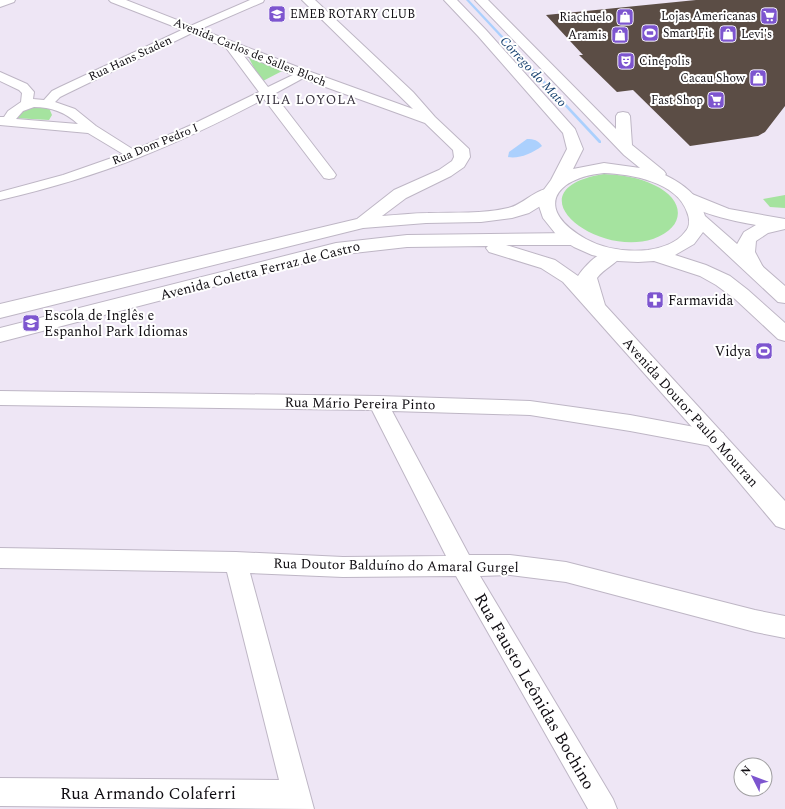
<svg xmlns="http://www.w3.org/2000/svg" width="785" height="809" viewBox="0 0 785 809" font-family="Spectral,serif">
<rect width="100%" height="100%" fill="#eee6f5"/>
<!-- green -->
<g fill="#a5e39f">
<path d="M248 56 286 69 261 82Z"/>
<path d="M32 106 49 108 52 115 49 120 15 118 23 110Z"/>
<path d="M604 174C622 175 638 177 654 185 685 199 687 227 653 239 594 258 510 189 604 174Z"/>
<path d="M785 195V208L770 207 763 199Z"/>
</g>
<!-- water -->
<path fill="#abd0fd" d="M527 139C534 139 538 140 542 146 533 153 519 159 508 157L509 152Z"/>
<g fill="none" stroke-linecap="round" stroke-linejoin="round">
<!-- stream -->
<path fill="#abd0fd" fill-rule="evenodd" d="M466 0H469L601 141V143H599Z"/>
</g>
<!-- building -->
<path fill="#5b4d45" d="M696 0H785V106L765 132 758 136 690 146 633 90 617 92 579 55H583L546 15Z"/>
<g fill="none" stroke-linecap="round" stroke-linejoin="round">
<defs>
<g id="street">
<path d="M0 0H15L14 2 0 7Z"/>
<path d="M250 0H264L263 2 196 31 68 93 60 97 55 102 75 109 96 126 134 150 189 126 259 92 224 45 226 43H234L268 87 299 72H307L309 74 307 76 274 94 334 172 336 175 334 178 329 179 324 178 264 99C224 120 183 140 140 157 95 175 47 189 0 200V192L63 175 123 154 88 133 0 125V117H4L8 111 21 102 22 93 19 90 0 81V72L27 84 34 92 33 99 44 100 52 91 60 87 188 27ZM34 107C51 107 65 112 78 124L16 119 23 111Z"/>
<path d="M0 391 378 396 530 401 630 415 716 431 723 433 726 439 723 445 716 447 630 431 530 415 392 411 469 555H510L566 562 755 610 785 616V638L755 632 566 582 510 575 480 576 613 799 617 809H588L456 576 343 577 250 573 314 809 0 806V778L279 780 227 572 0 568V548L236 552 343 557 446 556 372 410 0 405Z"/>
</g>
<g id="secondary">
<path d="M109 0H126L308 71 413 109 302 0H315L413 92 435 117 469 149 470 157 464 167 451 176 406 198 382 216C398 215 413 213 428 213 455 212 482 214 508 208 524 205 538 185 555 189L557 193 555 197 529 213 512 218 481 222 426 223 363 228 0 318V304L357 219 394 190 439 170 452 161 454 157 453 150 425 123 298 77 188 32 111 2Z"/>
<path d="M687 192 729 209 785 219V229L768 233 756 241 755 252 764 269 762 273 755 275 748 273 739 256 736 246 744 232 756 225C738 222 689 212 679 197L681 193Z"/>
<path d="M572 233 578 235 581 239 578 243 572 245H506L555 260 578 276C587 263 604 246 620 250L623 254C617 264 604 268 597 278L605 305 785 501V529L776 526 708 445 563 282 541 268 489 252 486 248 488 246 407 247 336 255 0 342V328L336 243 407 235Z"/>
</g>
<path id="primary" d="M444 0H457L486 30 575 129 583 149 573 169 604 163 640 168 624 155 475 0H488L616 129V116L618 113 623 112 628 113 630 116 632 145 664 171 666 174 665 175C683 184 699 195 705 216L785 286V303L778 302 703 232 694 244 675 255 706 265 730 276 748 290 785 323V341L778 339 735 299 716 285 700 276 654 261 638 262 618 261 592 255 574 247 559 238 543 218 538 203 540 195 551 180 567 149 563 133 478 36ZM604 173C631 174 677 182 687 212 690 219 690 227 685 232 677 243 661 248 648 250 627 252 604 249 586 239 534 210 553 178 604 173Z"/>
</defs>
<!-- street casing -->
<use href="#street" stroke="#beb6c5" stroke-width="2"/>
<!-- secondary casing -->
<use href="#secondary" stroke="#beb6c5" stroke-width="2"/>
<!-- primary casing -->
<use href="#primary" stroke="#beb6c5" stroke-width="2"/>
<!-- street -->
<use href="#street" fill="#fff" fill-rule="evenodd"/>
<!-- secondary -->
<use href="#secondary" fill="#fff" fill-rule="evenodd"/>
<!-- primary -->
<use href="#primary" fill="#fff" fill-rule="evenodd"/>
</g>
<!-- icons -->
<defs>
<symbol id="school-square" viewBox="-11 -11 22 22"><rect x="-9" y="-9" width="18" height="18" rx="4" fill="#7d55cf" stroke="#fff"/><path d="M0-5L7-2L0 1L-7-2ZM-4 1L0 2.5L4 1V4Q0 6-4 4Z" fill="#fff"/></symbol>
<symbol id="supermarket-square" viewBox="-11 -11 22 22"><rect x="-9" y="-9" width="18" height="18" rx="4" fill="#7d55cf" stroke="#fff"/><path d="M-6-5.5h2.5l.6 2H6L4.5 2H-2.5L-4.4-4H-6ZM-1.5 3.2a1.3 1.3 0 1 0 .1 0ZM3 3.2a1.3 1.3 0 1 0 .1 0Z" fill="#fff"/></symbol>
<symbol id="shop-square" viewBox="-11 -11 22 22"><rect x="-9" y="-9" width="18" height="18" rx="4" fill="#7d55cf" stroke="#fff"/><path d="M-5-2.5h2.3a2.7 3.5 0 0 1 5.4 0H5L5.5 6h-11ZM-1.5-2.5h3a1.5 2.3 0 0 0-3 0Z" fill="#fff"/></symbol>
<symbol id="stadium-square" viewBox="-11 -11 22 22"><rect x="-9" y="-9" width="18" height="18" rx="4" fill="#7d55cf" stroke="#fff"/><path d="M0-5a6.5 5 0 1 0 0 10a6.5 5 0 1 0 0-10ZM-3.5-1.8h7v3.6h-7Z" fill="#fff"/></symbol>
<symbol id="theatre-square" viewBox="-11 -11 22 22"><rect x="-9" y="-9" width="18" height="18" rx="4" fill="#7d55cf" stroke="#fff"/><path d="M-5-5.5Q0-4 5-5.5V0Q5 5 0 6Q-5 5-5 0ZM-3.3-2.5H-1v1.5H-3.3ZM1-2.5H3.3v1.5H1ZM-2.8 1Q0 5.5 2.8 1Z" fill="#fff"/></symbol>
<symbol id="pharmacy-square" viewBox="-11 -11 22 22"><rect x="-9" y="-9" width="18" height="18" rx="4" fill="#7d55cf" stroke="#fff"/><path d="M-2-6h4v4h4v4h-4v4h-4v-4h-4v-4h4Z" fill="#fff"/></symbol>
</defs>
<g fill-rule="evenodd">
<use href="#school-square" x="267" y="4" width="20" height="20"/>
<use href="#supermarket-square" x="759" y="6" width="20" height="20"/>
<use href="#shop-square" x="615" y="7" width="20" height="20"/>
<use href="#stadium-square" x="640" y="23" width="20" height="20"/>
<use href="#shop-square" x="718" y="24" width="20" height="20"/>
<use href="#shop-square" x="610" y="25" width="20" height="20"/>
<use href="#theatre-square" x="616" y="51" width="20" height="20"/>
<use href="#shop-square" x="748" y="68" width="20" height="20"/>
<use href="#supermarket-square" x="706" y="90" width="20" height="20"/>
<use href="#pharmacy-square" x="645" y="290" width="20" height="20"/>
<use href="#school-square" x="21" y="313" width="20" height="20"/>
<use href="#stadium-square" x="754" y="341" width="20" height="20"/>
</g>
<g text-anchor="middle" stroke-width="4" stroke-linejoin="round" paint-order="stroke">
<!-- far-poi labels -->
<g font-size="12" fill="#100d12" stroke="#fff" text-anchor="end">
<text x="290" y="18" text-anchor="start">EMEB ROTARY CLUB</text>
<text x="756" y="20">Lojas Americanas</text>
<text x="612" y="21">Riachuelo</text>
<text x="663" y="37" text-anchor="start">Smart Fit</text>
<text x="741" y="38" text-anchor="start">Levi's</text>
<text x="607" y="39">Aramis</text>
<text x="639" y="65" text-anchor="start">Cinépolis</text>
<text x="745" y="82">Cacau Show</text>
<text x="703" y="104">Fast Shop</text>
</g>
<!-- far-street labels -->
<g font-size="12" fill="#100d12" stroke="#fff">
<text transform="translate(250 52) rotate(22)" y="4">Avenida Carlos de Salles Bloch</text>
<text transform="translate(130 58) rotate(-25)" y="4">Rua Hans Staden</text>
<text transform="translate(155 144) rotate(-22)" y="4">Rua Dom Pedro I</text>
</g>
<!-- far-water labels -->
<g font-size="13" font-style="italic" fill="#17406f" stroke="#fff">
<text transform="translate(534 71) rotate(47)" y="5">Córrego do Mato</text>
</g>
<!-- far-neighbourhood labels -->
<g font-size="13" letter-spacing="1" fill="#352f3b" stroke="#fff">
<text x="306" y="104">VILA LOYOLA</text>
</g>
<!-- street labels -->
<g font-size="14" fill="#100d12" stroke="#fff">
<text transform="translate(260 270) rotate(-14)" y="5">Avenida Coletta Ferraz de Castro</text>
<text transform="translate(360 403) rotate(1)" y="5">Rua Mário Pereira Pinto</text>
<text transform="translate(691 412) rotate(48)" y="5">Avenida Doutor Paulo Moutran</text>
<text transform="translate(396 565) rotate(1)" y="5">Rua Doutor Balduíno do Amaral Gurgel</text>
</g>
<!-- poi labels -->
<g font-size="14" fill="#100d12" stroke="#fff" text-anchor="start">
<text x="668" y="305">Farmavida</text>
<text x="44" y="320">Escola de Inglês e<tspan x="44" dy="16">Espanhol Park Idiomas</tspan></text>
<text x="751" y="356" text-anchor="end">Vidya</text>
</g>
<!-- near-street labels -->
<g font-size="17" fill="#100d12" stroke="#fff">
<text transform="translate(535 691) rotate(60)" y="6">Rua Fausto Leônidas Bochino</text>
<text x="148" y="799">Rua Armando Colaferri</text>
</g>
</g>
<!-- north arrow -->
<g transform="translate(753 777) rotate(312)"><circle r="19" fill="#ffffff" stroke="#9f9ea0"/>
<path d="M0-3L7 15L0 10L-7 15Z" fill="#7d55cf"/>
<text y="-6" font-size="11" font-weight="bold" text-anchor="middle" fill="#100d12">N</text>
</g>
</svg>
